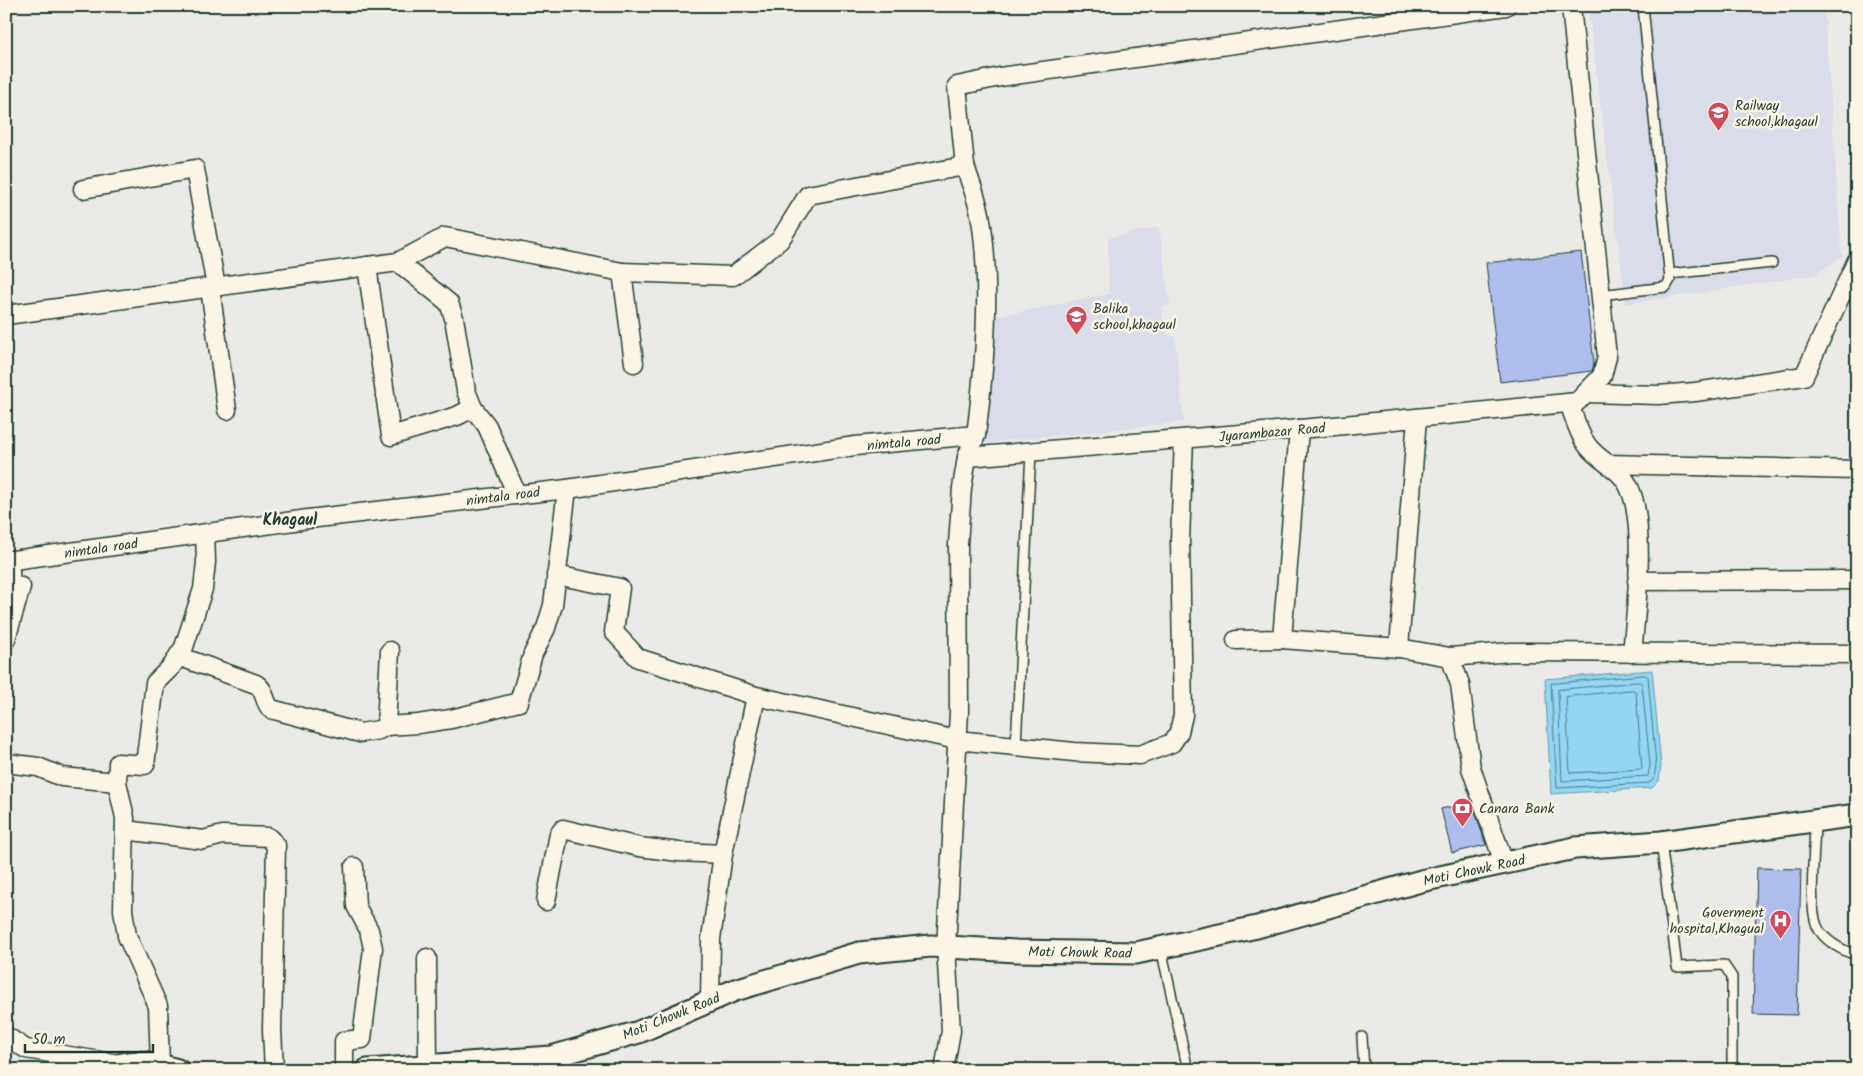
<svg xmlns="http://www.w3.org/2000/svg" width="1863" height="1076" viewBox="0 0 1863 1076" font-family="Kalam,sans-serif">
<rect width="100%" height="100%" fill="#eceae7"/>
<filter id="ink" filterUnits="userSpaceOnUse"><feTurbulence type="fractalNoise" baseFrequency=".02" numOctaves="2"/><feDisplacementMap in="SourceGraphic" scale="10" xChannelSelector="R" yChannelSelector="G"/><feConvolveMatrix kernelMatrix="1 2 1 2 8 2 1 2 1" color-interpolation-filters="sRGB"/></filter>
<g filter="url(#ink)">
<!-- built -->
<g fill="#d9dce9">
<path d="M1603 6H1824L1842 256 1815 275 1626 304 1588 8Z"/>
<path d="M1159 227 1170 304 1161 307 1166 333 1175 337 1184 422 983 443 984 319 1109 294 1108 238Z"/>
</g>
<!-- water -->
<path fill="#92d6f4" stroke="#6499a7" d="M1652 670 1661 766 1659 781 1652 788 1551 794 1545 679Z"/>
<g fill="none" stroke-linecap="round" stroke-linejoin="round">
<!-- shore -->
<g stroke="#4d7a81" stroke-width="1">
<path d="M1645 675 1648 677 1656 765 1654 779 1649 783 1557 788 1551 684Z"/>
<path d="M1640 682 1642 684 1650 765 1648 776 1562 781 1558 690Z"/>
<path d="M1633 690 1636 692 1642 769 1570 773 1566 697Z"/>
</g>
</g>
<!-- building -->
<g fill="#adbded" stroke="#1f3d34">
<path d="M1581 252 1594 363 1592 371 1500 382 1486 263Z"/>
<path d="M1472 802 1486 845 1452 853 1441 809Z"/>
<path d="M1757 868 1801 869 1797 1015 1753 1014Z"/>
</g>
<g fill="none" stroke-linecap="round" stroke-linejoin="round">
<defs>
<g id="service">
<path d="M1670 274 1772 263"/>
<path d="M1600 295 1666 287 1670 280 1643 6"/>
<path d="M1016 745 1031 452"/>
<path d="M1815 821C1815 847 1808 904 1817 926 1823 940 1842 951 1857 955"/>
<path d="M1661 842 1677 967 1724 965 1732 977V1070"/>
<path d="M1161 948 1188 1070"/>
<path d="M1362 1037 1364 1070"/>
</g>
<g id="minor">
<path d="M965 166C970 182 977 198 980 214 992 283 985 366 976 435"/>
<path d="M83 189 195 169 216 287"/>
<path d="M398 262 449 303 454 318 466 391 473 408 487 426 517 495"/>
<path d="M367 266 391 436 457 416 473 408"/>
<path d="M622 272 733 276 780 240 808 195 965 166 957 86 1000 77 1506 6"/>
<path d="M210 288 227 410"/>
<path d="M6 315 398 262 445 237 622 272 634 363"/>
<path d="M1586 393 1658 395 1695 392 1804 376 1857 260"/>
<path d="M1569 403C1574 416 1578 433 1587 445 1598 461 1619 467 1628 485 1647 520 1636 612 1632 653"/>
<path d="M1417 418 1399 648 1450 657 1460 684 1471 768 1504 863"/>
<path d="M967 457 1334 426 1577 402 1602 376 1607 357 1571 6"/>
<path d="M1608 464 1857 470"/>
<path d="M6 561 308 519 567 489 855 446 976 435 967 457 962 488 958 544 959 712 946 947 951 1031 944 1070"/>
<path d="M556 575 620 588 614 632 638 658 756 696 957 740 1074 752 1140 755 1172 743 1179 732 1183 715 1180 540 1184 439"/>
<path d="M1637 581 1857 580"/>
<path d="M6 639 21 587 11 583 9 560"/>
<path d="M1282 639 1399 648"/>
<path d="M1236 640 1282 639 1299 429"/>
<path d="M178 656 256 684C266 690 263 701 271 709L360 733 379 730 386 726 390 651"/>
<path d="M1450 657 1511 652 1857 654"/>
<path d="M386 726 418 724 451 719 519 702 533 654 546 628 553 605 567 489"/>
<path d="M6 763 38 767 62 777 117 782"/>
<path d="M125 830 203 840 223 835 268 837 276 845 272 1030 274 1070"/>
<path d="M546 901 559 834 563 829 639 847 679 852 723 854"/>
<path d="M427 958 428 1065"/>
<path d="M710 1001 711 939 723 854 756 696"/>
<path d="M6 1036 26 1049 119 1064"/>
<path d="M160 1065 158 1006 127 936 123 910 125 818 117 782 118 763 145 765 155 683 172 666 184 647 203 589 206 562 205 534"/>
<path d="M344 1070V1041L362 1039 373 948 369 930 356 906 354 867"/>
</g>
<g id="tertiary">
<path d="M107 1070C131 1057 153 1063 178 1070"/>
<path d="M367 1070 551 1057 639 1032 735 990 859 953 931 946 1016 951 1136 953 1257 927 1421 881 1575 848 1661 842 1857 815"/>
</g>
</defs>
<!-- service casing -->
<use href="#service" stroke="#1f3d34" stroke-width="12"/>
<!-- minor casing -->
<use href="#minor" stroke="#1f3d34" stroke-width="21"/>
<!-- tertiary casing -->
<use href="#tertiary" stroke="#1f3d34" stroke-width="25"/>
<!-- service -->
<use href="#service" stroke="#fcf5e5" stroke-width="9"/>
<!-- minor -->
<use href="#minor" stroke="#fcf5e5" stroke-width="18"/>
<!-- tertiary -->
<use href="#tertiary" stroke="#fcf5e5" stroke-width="21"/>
</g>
</g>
<!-- icons -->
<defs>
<symbol id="school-pin" viewBox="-11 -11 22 30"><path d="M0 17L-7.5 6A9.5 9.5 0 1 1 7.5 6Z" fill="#d1495b" stroke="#fcf5e5"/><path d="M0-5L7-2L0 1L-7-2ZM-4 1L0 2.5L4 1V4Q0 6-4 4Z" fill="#fff"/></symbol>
<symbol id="bank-pin" viewBox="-11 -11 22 30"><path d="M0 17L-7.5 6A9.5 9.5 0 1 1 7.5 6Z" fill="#d1495b" stroke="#fcf5e5"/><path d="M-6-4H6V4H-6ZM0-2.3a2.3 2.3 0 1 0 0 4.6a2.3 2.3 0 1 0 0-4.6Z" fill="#fff"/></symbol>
<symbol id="hospital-pin" viewBox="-11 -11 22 30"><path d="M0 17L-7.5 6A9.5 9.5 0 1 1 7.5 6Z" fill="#d1495b" stroke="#fcf5e5"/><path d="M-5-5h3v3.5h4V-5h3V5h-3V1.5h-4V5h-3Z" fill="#fff"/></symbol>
</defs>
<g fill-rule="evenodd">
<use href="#school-pin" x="1706" y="100" width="25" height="34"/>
<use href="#school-pin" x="1064" y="304" width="25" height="34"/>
<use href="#bank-pin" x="1450" y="796" width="25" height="34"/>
<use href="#hospital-pin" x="1768" y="908" width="25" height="34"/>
</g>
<g text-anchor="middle" stroke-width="5" stroke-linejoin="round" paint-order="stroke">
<!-- poi labels -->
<g font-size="14" fill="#1f3d34" stroke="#fcf5e5" text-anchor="start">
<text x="1735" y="110">Railway<tspan x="1735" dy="16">school,khagaul</tspan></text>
<text x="1093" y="313">Balika<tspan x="1093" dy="16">school,khagaul</tspan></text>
<text x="1479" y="813">Canara Bank</text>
<text x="1764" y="917" text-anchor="end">Goverment<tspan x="1764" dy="16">hospital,Khagual</tspan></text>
</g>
<!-- street labels -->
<g font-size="14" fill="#1f3d34" stroke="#fcf5e5">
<text transform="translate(1272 432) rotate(-5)" y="5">Jyarambazar Road</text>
<text transform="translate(904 442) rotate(-5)" y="5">nimtala road</text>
<text transform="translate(503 496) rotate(-7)" y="5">nimtala road</text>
<text transform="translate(101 548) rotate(-8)" y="5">nimtala road</text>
<text transform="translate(1474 870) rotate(-12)" y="5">Moti Chowk Road</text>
<text transform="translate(1080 952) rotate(1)" y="5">Moti Chowk Road</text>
<text transform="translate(671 1016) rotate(-22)" y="5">Moti Chowk Road</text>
</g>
<!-- quarter labels -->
<g font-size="16" font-weight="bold" fill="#1f3d34" stroke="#fcf5e5">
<text x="290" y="525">Khagaul</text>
</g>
</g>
<!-- margin -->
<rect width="1863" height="1076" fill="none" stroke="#fcf5e5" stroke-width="25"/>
<rect x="12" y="12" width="1838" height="1051" fill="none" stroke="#1f3d34" stroke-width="2" filter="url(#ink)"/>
<!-- scale -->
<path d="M25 1044v8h128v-8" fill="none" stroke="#1f3d34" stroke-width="2.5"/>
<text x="32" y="1044" font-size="15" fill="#1f3d34" stroke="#fcf5e5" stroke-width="4" paint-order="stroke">50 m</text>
</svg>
